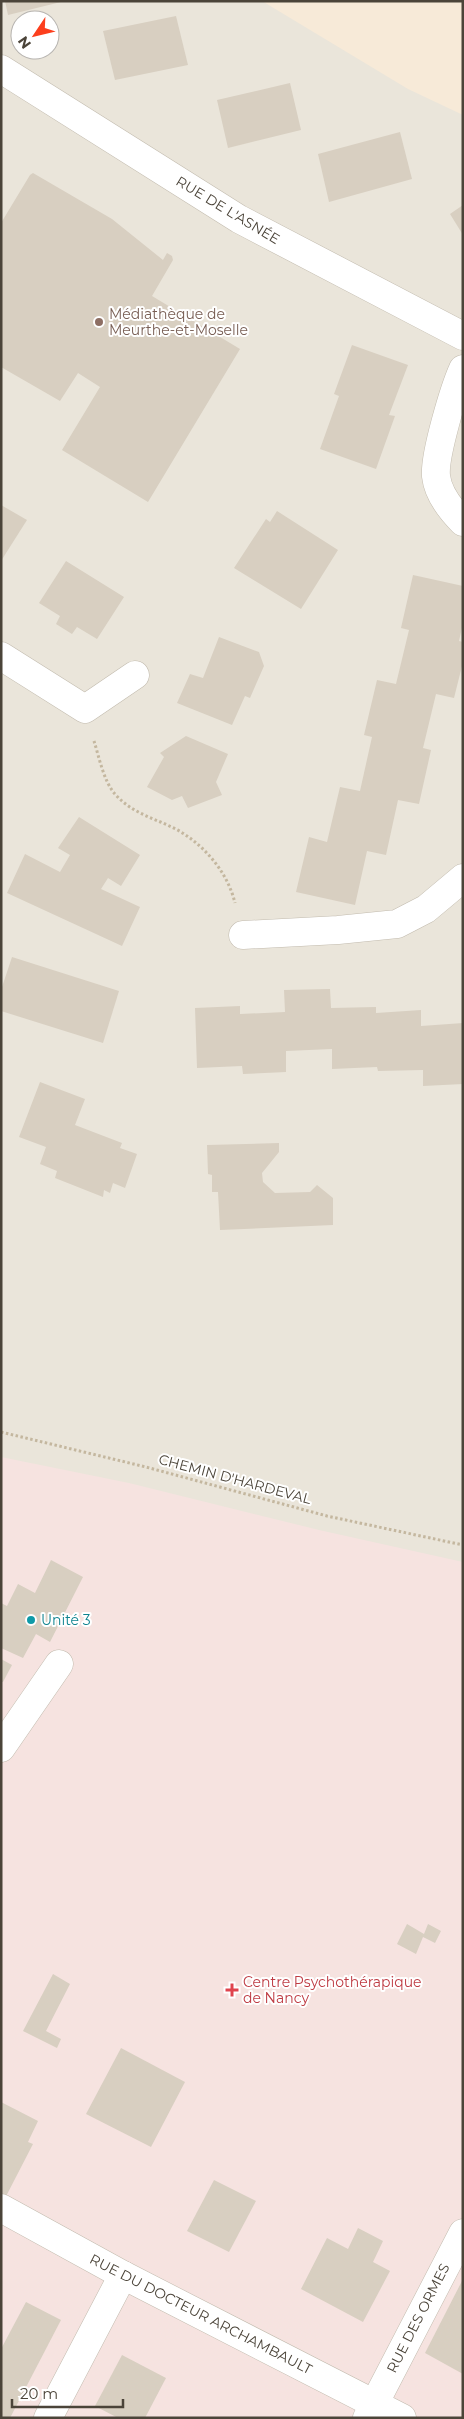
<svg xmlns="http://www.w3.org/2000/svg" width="464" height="2419" viewBox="0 0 464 2419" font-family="Montserrat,sans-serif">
<rect width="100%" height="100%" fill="#f6f3ec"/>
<!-- residential -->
<path fill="#eae5da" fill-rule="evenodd" d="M1 1H463V2418H1ZM20 20H50V50H20Z"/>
<!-- commercial -->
<path fill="#f7ead8" d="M262 1H463V115L408 89Z"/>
<!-- medical -->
<path fill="#f6e3e0" d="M1 1457 129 1483 319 1530 463 1562V2418H1Z"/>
<!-- building -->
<g fill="#d8cfc1">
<path d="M5 1H61V2L8 15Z"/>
<path d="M176 16 188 65 115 80 103 31Z"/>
<path d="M290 83 301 130 228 148 217 100Z"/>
<path d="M400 132 412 179 329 202 318 154Z"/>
<path d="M33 173 112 219 163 260 167 253 172 256 173 260 152 296 240 349 148 502 62 450 100 387 78 373 60 401 1 367V223L30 175Z"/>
<path d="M463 205V235L450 214Z"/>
<path d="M352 345 408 365 389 415 395 416 376 469 320 449 339 396 334 394Z"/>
<path d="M1 505 27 520 1 561Z"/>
<path d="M277 511 338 550 301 609 234 568 266 519 270 522Z"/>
<path d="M66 561 124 597 97 639 77 627 72 634 56 624 60 616 39 603Z"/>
<path d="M413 575 463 586V623L459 641 463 642V662L454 698 436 694 423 748 431 750 419 804 398 800 386 855 367 851 355 905 296 892 309 837 327 842 340 787 360 791 372 737 364 735 377 680 396 684 409 630 401 628Z"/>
<path d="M219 637 259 652 264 666 250 698 245 696 232 725 177 703 190 674 203 678Z"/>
<path d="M186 736 228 754 216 782 222 795 188 808 182 796 172 800 147 787 164 757 160 753Z"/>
<path d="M79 817 140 855 121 886 108 878 101 889 140 907 122 946 7 893 25 854 60 872 70 855 58 848Z"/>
<path d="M12 957 119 991 103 1043 1 1011V990Z"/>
<path d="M330 989 331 1008 376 1007V1013L421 1010V1026L463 1023V1084L423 1086V1070L378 1071 377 1067 332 1069V1049L286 1051V1072L243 1074 242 1066 197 1068 195 1008 240 1006V1014L285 1012 284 990Z"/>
<path d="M40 1082 85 1099 75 1125 122 1143 120 1148 137 1154 125 1188 113 1183 110 1193 104 1190 103 1197 55 1178 57 1171 40 1164 46 1147 19 1137Z"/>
<path d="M279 1143V1152L262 1173 263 1182 275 1193 310 1192 317 1185 333 1198V1225L220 1230 218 1192H212V1175L208 1174 207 1145Z"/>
<path d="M51 1560 83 1577 50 1642 36 1634 23 1658 1 1648V1603L7 1606 18 1584 35 1593Z"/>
<path d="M1 1659 12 1665 3 1682H1Z"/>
<path d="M407 1924 424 1934 428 1924 441 1931 435 1943 423 1937 416 1954 397 1944Z"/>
<path d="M53 1974 70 1984 46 2031 61 2039 57 2048 23 2031Z"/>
<path d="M121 2048 185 2082 151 2147 86 2114Z"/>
<path d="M1 2102 38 2121 28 2142 33 2144 1 2206Z"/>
<path d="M214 2180 256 2201 229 2252 187 2231Z"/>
<path d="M358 2228 383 2241 373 2262 390 2271 363 2322 301 2289 327 2238 348 2249Z"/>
<path d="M463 2279V2374L425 2353Z"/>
<path d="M26 2302 61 2320 10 2418H1V2349Z"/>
<path d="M122 2355 166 2378 145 2418H118L95 2406Z"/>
</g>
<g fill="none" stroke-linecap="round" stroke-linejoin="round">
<defs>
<g id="minor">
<path d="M1 69 239 219 463 336"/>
<path d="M463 369C454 389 434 456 436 476 438 494 451 510 463 522"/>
<path d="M1 656 85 709 135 675"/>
<path d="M243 935 338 930 397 924 426 909 463 878"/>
<path d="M1 1748 59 1664"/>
<path d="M1 2208 123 2275 402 2418"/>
<path d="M48 2418 123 2275"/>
<path d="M367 2418 463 2233"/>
</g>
</defs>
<!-- minor casing -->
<use href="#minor" stroke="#c2bbae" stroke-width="29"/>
<!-- path -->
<g stroke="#c4b79f" stroke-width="3" stroke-dasharray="2.5 2.5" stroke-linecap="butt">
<path d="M94 741C99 757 104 782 115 794 133 815 159 819 181 832 207 848 228 874 235 903"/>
<path d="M1 1432 146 1467 327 1516 463 1545"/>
</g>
<!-- minor -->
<use href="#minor" stroke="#fff" stroke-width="28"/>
</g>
<!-- markers -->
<circle fill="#8d6e63" stroke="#fff" stroke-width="2" cx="99" cy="322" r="5"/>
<circle fill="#0f9aa8" stroke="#fff" stroke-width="2" cx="31" cy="1620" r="5"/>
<path fill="#e0444e" stroke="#fff" stroke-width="2" d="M229.5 1982.5h5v5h5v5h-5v5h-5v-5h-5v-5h5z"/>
<g text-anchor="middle" stroke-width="4" stroke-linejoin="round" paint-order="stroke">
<!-- street labels -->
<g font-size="14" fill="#4b4439" stroke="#fff">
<text transform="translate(228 210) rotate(31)" y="5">RUE DE L'ASNÉE</text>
<text transform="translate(235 1479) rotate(15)" y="5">CHEMIN D'HARDEVAL</text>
<text transform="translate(201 2314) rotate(27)" y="5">RUE DU DOCTEUR ARCHAMBAULT</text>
<text transform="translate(418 2318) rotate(-63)" y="5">RUE DES ORMES</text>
</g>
<!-- education labels -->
<g font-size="14" fill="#785e54" stroke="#fff" text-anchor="start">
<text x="109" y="319">Médiathèque de<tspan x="109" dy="16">Meurthe-et-Moselle</tspan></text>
</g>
<!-- culture labels -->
<g font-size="14" fill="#0d838f" stroke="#fff" text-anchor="start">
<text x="41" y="1625">Unité 3</text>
</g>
<!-- health labels -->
<g font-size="14" fill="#be3a42" stroke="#fff" text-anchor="start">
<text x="243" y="1987">Centre Psychothérapique<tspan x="243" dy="16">de Nancy</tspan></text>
</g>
</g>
<!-- border -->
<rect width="464" height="2419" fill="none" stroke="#4b4439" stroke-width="5"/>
<!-- north arrow -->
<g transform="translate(35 35) rotate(235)"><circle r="24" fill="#ffffff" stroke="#b7b4b0"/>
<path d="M0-4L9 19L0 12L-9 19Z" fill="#fc3f1d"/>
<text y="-8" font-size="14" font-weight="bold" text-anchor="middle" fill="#4b4439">N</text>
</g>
<!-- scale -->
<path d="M12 2399v8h111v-8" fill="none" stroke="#4b4439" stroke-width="2.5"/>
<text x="20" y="2399" font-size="15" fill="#4b4439" stroke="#ffffff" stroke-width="4" paint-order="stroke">20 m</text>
</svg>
